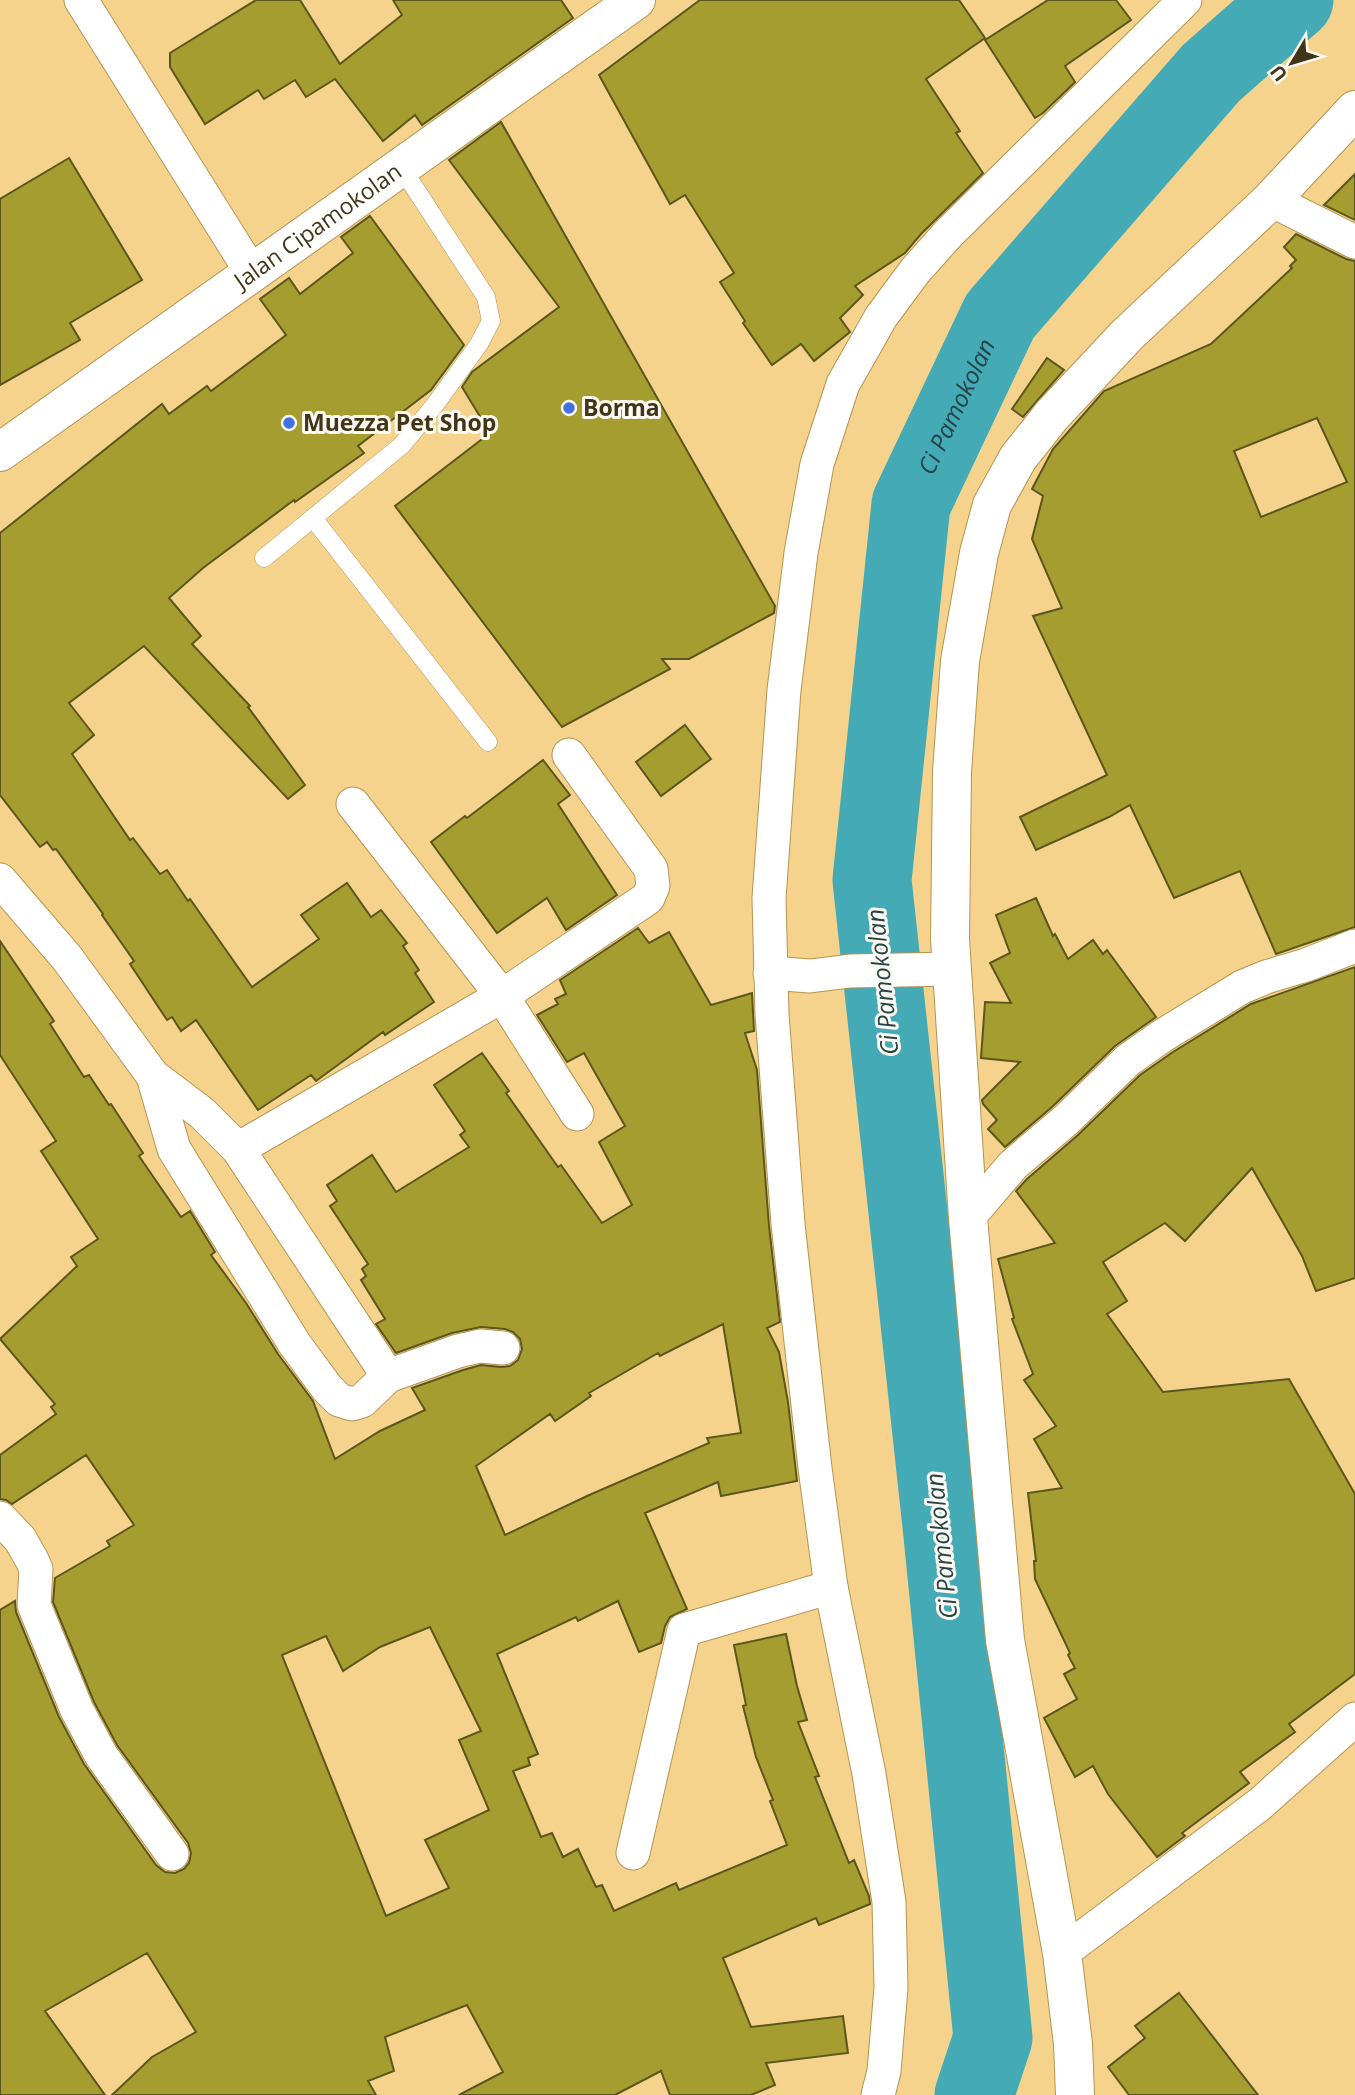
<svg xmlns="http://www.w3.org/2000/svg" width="1355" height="2095" viewBox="0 0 1355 2095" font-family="'Open Sans',sans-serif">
<rect width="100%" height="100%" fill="#f6d38d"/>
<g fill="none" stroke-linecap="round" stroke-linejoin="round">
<!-- river -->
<path stroke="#44abb6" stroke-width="79" id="s1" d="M974 2095 993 2038 943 1535 872 880 911 504 1000 316 1211 73 1294 0"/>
</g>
<!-- building -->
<g fill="#a69d30" stroke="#5b561d" stroke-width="2" fill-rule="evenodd">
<path d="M256 0H300L340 64 402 15 393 0H561L573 18 422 125 415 115 383 141 335 79 306 97 295 80 264 99 258 90 205 124 170 67V53Z"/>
<path d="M700 0H959L985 38 926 79 960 131 956 133 983 173 921 234 905 253 855 286 863 295 840 318 850 332 814 361 801 344 772 365 743 323 745 321 720 282 734 273 685 195 670 204 599 75Z"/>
<path d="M1048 0H1116L1131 20 1065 66 1075 82 1043 113 1035 118 985 40Z"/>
<path d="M501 122 775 606 774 613 689 659H662L670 669 562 727 395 506 490 433 462 387 472 372 559 307 449 160Z"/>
<path d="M69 158 142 280 70 323 80 340 0 385V199Z"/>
<path d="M1355 174V220L1324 205Z"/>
<path d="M370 216 464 345 431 390 358 446 364 453 295 502 294 500 203 568 169 598 201 636 192 644 250 706 248 707 305 785 288 799 144 646 69 703 94 735 72 754 130 840 133 838 160 874 167 870 188 901 190 899 252 987 319 939 301 915 347 883 371 917 381 910 407 943 403 946 419 970 415 973 434 1002 385 1035 383 1032 316 1081 311 1075 258 1110 196 1020 181 1031 172 1017 167 1020 130 964 134 961 102 915 103 914 56 849 53 850 47 842 40 847 0 795V533L162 404 169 414 207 386 211 391 286 335 260 299 289 278 300 294 353 253 341 237Z"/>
<path d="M1296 234 1346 259 1355 261V927L1276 954 1240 871 1174 898 1130 805 1109 817 1036 850 1020 817 1107 775 1033 616 1062 608 1032 539 1043 496 1032 489 1053 449 1104 391 1211 344 1292 268 1290 266 1296 260 1284 247ZM1317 418 1347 482 1261 517 1234 451Z"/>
<path d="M1047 358 1064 370 1023 417 1012 409Z"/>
<path d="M685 725 711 759 661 796 636 762Z"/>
<path d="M543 760 570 795 558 804 617 895 566 930 547 898 497 933 431 842 465 816 467 818Z"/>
<path d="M1036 898 1053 936 1055 934 1068 959 1093 940 1103 954 1107 950 1156 1017 1115 1046 1052 1107 1005 1147 988 1129 997 1120 983 1104 982 1100 1020 1062 981 1058 985 1002 1011 1003 990 963 1010 953 996 915Z"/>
<path d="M638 928 649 943 669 932 711 1005 752 993 754 1031 745 1033 757 1070 769 1226 780 1322 767 1328 779 1352 788 1402 797 1481 721 1496 718 1482 645 1513 687 1609 670 1617 665 1626 661 1643 639 1652 618 1601 578 1621 576 1617 497 1654 538 1754 528 1758 530 1765 513 1771 541 1837 552 1833 563 1857 578 1849 596 1887 602 1885 614 1911 676 1883 679 1890 787 1845 770 1801 773 1800 756 1757 743 1706 746 1705 734 1645 786 1634 797 1686 807 1720 798 1722 819 1776 815 1777 849 1863 854 1860 869 1896 870 1904 819 1925 816 1918 723 1958 751 2027 843 2016 848 2053 766 2063 775 2085 751 2095H670L661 2071 615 2095H459L503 2072 467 2005 385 2037 394 2071 368 2081 376 2095H112L152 2057 196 2032 147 1953 45 2011 105 2095H0V1610L15 1601 16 1612 59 1717 84 1764 156 1865 165 1872 175 1873 184 1869 189 1863 191 1853 188 1843 117 1745 94 1702 53 1602 55 1578 110 1546 107 1541 134 1525 86 1455 12 1504 6 1500 0 1499V1455L56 1414 51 1407 55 1404 0 1339 77 1266 71 1257 98 1239 41 1151 56 1141 0 1055V941L54 1021 50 1024 84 1077 89 1075 109 1105 111 1104 143 1153 139 1156 181 1217 190 1211 215 1252 211 1255 246 1303 278 1354 313 1401 335 1459 380 1431 425 1410 412 1388 463 1370 481 1365 501 1367 510 1366 518 1360 522 1349 520 1339 513 1332 505 1329 481 1327 452 1333 396 1353 376 1324 385 1319 361 1280 366 1276 362 1269 368 1264 330 1206 337 1201 327 1185 372 1155 396 1192 469 1147 460 1135 465 1131 434 1085 482 1053 509 1091 506 1093 558 1167 561 1165 602 1223 632 1205 599 1142 625 1126 584 1053 567 1062 537 1015 558 1004 555 999 566 994 560 980ZM723 1324 741 1433 707 1438 709 1443 587 1496 505 1535 476 1466 550 1414 555 1421 591 1396 589 1393 658 1353 660 1356ZM430 1627 481 1731 459 1740 489 1810 425 1840 449 1888 386 1916 282 1655 326 1636 343 1671 380 1647Z"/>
<path d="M1355 967V1278L1316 1291 1302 1256 1252 1168 1185 1241 1165 1223 1103 1262 1127 1301 1107 1314 1163 1392 1289 1379 1355 1494V1674L1289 1724 1295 1732 1240 1772 1249 1783 1182 1833 1185 1836 1157 1857 1108 1794 1093 1766 1075 1777 1044 1718 1077 1699 1064 1674 1075 1668 1068 1655 1070 1653 1035 1579 1034 1561H1036L1028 1493 1062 1488 1034 1439 1056 1426 1024 1380 1033 1374 1012 1319 1014 1318 998 1259 1055 1243 1016 1191 1027 1179 1078 1135 1140 1075 1173 1052 1251 1004Z"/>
<path d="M1179 1993 1258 2095H1129L1108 2067 1145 2038 1135 2026Z"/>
</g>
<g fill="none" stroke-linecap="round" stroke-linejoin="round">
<defs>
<g id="service">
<path d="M313 518 488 742"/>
<path d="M264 558 402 445 434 406 479 344 491 321 486 297 401 167"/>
</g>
<g id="minor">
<path d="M81 0 252 273"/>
<path d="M1271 200 1355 242"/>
<path d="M353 804 502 996 577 1114"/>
<path d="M0 880 67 958 153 1076 202 1113 238 1149 388 1376"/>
<path d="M770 973 810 976 850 971 952 969"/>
<path d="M153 1076 174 1149 294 1343 327 1388 339 1400 352 1404 362 1401 388 1376 458 1351 480 1346 503 1348"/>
<path d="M238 1149 502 996 648 898 653 886 651 869 569 755"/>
<path d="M968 1218 1013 1165 1065 1121 1128 1060 1162 1036 1242 987 1266 977 1306 965 1355 946"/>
<path d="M0 1518 20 1539 32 1560 36 1569 34 1605 77 1710 101 1755 172 1854"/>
<path d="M633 1853 684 1630 831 1587"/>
<path d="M1062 1953 1260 1804 1355 1719"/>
<path d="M878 2095 884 2071 891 1988 889 1902 869 1774 831 1587 815 1468 788 1224 772 1014 769 898 784 690 801 553 817 464 843 384 881 317 915 271 948 234 1185 0"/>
</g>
<g id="tertiary">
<path id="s2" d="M0 452 636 0"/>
<path d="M1075 2095 1073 2044 1062 1953 1005 1640 968 1218 950 939 952 772 960 661 979 553 992 505 1018 458 1052 415 1127 335 1271 200 1355 110"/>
</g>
</defs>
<!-- service casing -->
<use href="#service" stroke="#b5944f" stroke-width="19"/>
<!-- minor casing -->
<use href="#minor" stroke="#b5944f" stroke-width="35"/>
<!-- tertiary casing -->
<use href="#tertiary" stroke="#b5944f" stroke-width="40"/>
<!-- service -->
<use href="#service" stroke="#fff" stroke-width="18"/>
<!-- minor -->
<use href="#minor" stroke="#fff" stroke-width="33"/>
<!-- tertiary -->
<use href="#tertiary" stroke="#fff" stroke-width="38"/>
</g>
<!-- markers -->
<g fill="#4271e2" stroke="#fcf9f2" stroke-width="2.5">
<circle cx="569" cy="408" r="7"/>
<circle cx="289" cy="423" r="7"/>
</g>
<g text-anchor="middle" stroke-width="6" stroke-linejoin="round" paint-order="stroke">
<!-- street labels -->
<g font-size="23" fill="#423417" stroke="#fcf9f2">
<text dy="8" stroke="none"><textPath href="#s2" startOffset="390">Jalan Cipamokolan</textPath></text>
</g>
<!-- poi labels -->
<g font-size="23" font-weight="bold" fill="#423417" stroke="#fcf9f2" text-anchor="start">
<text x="583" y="416">Borma</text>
<text x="303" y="431">Muezza Pet Shop</text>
</g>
<!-- water labels -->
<g font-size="24" font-style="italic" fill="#254448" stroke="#fcf9f2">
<text dy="8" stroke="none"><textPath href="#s1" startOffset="1710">Ci Pamokolan</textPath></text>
<text transform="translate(883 982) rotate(-96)" y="8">Ci Pamokolan</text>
<text transform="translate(942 1546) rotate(-96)" y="8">Ci Pamokolan</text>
</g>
</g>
<!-- north arrow -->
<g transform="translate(1292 63) rotate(232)" stroke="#fcf9f2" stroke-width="5" paint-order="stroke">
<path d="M0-5L12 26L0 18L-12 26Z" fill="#423417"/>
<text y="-10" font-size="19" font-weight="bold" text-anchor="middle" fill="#423417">U</text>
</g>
</svg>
